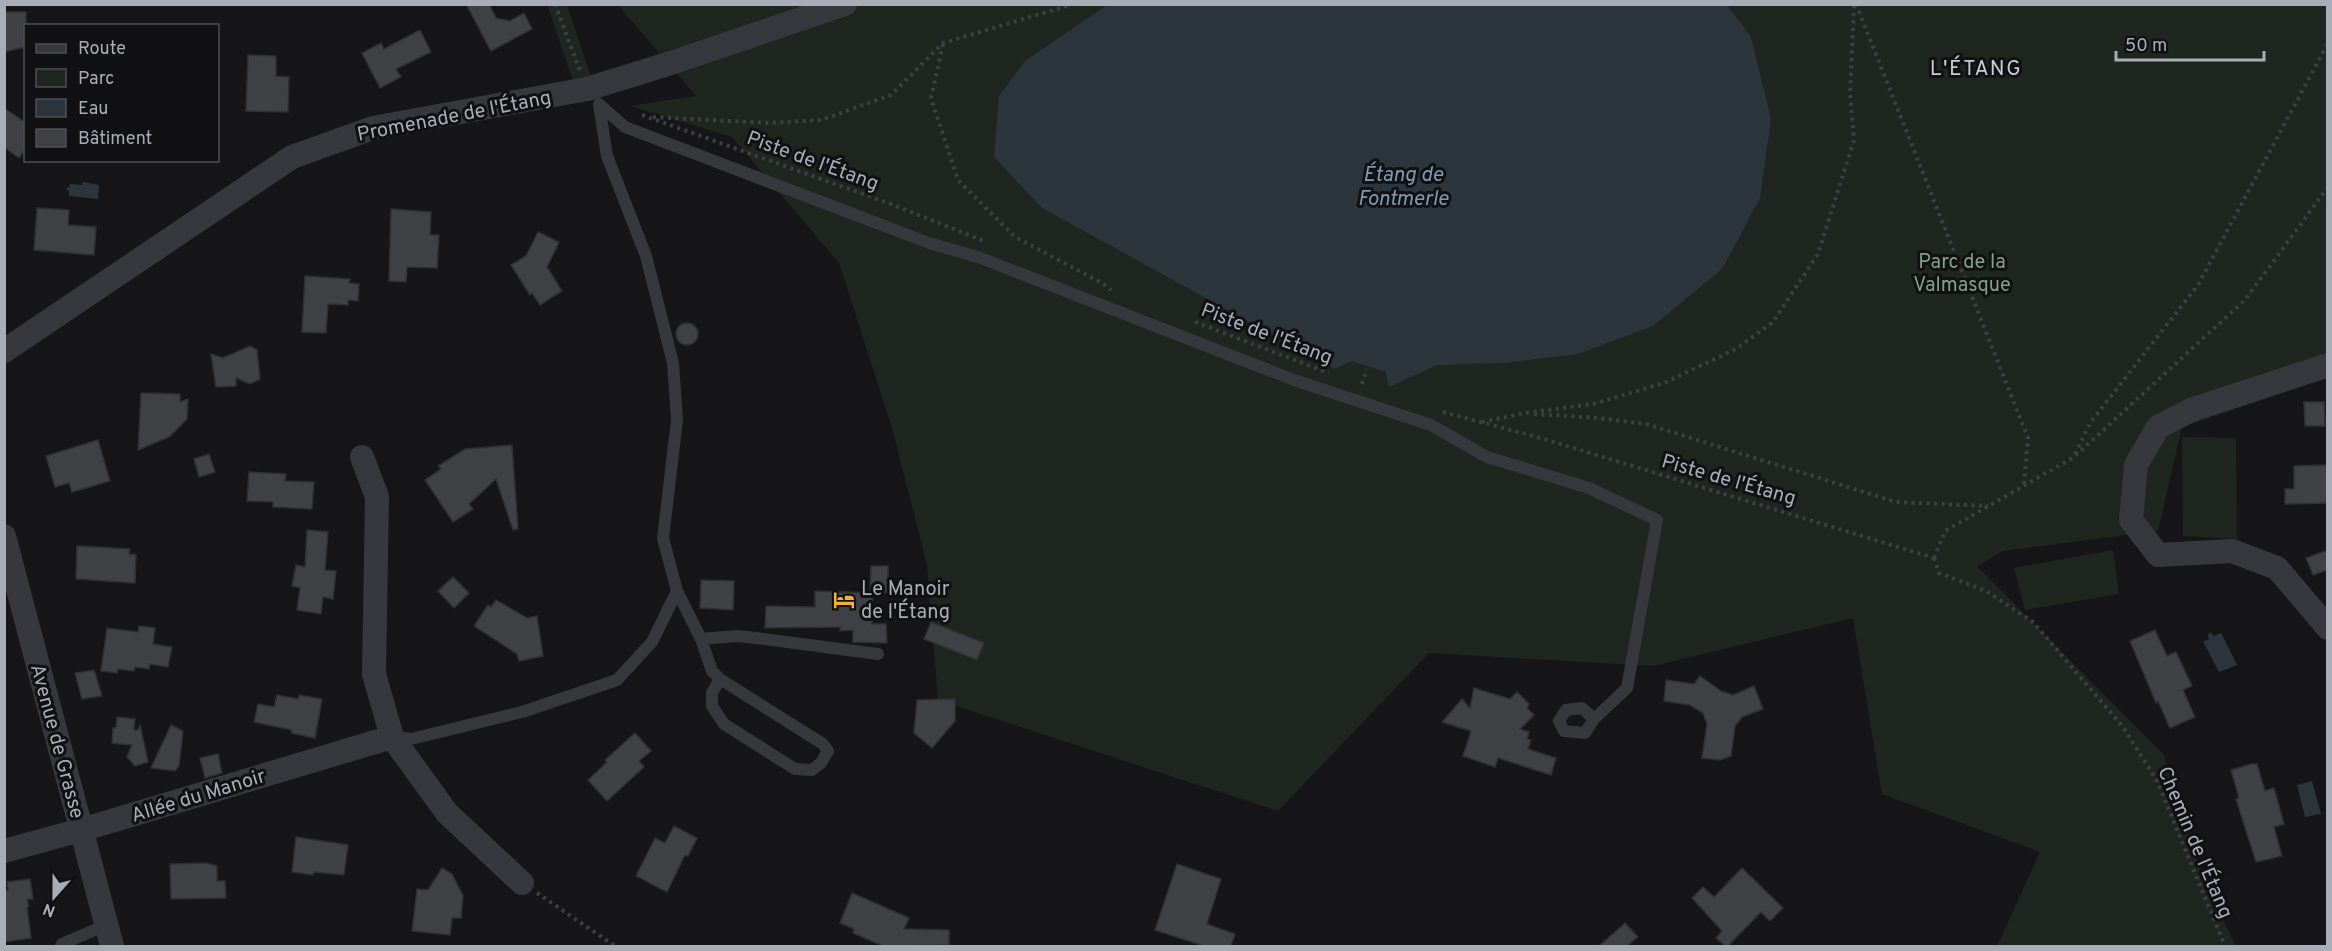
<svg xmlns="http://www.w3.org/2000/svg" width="2332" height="951" viewBox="0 0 2332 951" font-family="Overpass,sans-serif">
<rect width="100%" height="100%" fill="#161618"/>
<!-- green -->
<g fill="#1e261f">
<path d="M547 5H567L591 77 573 81Z"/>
<path d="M618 5H1107L1091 16 1142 5H2327V378L2182 427 2158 531 2003 551 1977 566 2164 755 2203 878 2236 946H1997L2040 852 1882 794 1853 618 1653 666 1429 653 1278 811 938 700 927 565 892 428 839 263 732 137 630 106 696 96Z"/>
<path d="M2182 437 2236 438 2237 539 2183 536Z"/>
<path d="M2113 550 2119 594 2025 610 2014 568Z"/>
</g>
<!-- water -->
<g fill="#2c353c">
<path d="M1107 5H1727L1751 37 1771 119 1760 198 1722 269 1653 326 1578 354 1504 363 1437 365 1389 387 1386 372 1351 361 1335 369 1042 208 994 157 999 96 1025 61Z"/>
<path d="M83 182 99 185 98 199 69 196V191L66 189 69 187 70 184 82 185Z"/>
<path d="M2210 632 2214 636 2221 633 2237 665 2219 672 2203 641 2209 640 2208 635Z"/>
<path d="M2312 781 2321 814 2305 817 2297 785Z"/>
</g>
<!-- building -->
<g fill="#404145" stroke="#303034" stroke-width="1.5">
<path d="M466 4H489L496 18 510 21 524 13 532 29 491 51Z"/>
<path d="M4 12H26V47L4 52Z"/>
<path d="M420 30 431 52 396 69 401 77 380 88 362 53 381 43 384 49Z"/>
<path d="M248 55 276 56V76L289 77 288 112 246 111Z"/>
<path d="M4 108 26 123V148L19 158 4 147Z"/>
<path d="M37 208 69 210 68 225 96 227 94 255 34 250Z"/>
<path d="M391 209 431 212 430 235H439L437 268 407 267 406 282 389 281Z"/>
<path d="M538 232 559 242 547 267 562 291 540 305 532 293 530 295 511 265 526 256Z"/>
<path d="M305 276 350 279 349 283 359 284 358 301 348 300V305L328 304 326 333 302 332Z"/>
<circle cx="687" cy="334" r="11"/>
<path d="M250 346 257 350 260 379 250 384 236 378V386L216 387 211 354 223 358Z"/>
<path d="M141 393 180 394V402L188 399 187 419 169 437 138 450Z"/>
<path d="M2304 402H2324L2325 426H2305Z"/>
<path d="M98 440 110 481 72 492 69 483 55 487 46 456Z"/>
<path d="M512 445 518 529 513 530 496 479 469 504 473 509 453 522 425 480 441 469 438 466 465 449Z"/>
<path d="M209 454 215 472 199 477 194 459Z"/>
<path d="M2328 465V503L2285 504V489H2294V466Z"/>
<path d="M249 472 286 474 285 481 314 482 312 509 273 507V502L247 501Z"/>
<path d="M307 530 328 532 325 570 336 571 333 599 323 597 321 614 297 610 300 588 292 586 296 565 305 567Z"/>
<path d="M77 546 130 549 129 554 136 555 135 583 76 579Z"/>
<path d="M2328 550V570L2313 575 2306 558Z"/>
<path d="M871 566H888V593L870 592Z"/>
<path d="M453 577 469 593 454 608 438 591Z"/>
<path d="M701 580 734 581 733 610 700 608Z"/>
<path d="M815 591 873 593 872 624H886L887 643 853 642V630L840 631V627L765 628 766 606 815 607Z"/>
<path d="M496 600 527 618 537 616 543 656 519 661 517 654 474 626 488 605 491 607Z"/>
<path d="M931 622 984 643 977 660 924 639Z"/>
<path d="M139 626 155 628 153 644 172 647 168 667 150 664 149 669 135 667 134 671 118 669 117 673 101 671 107 628 138 632Z"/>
<path d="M2155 630 2167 656 2176 652 2192 686 2183 690 2195 717 2170 728 2158 701 2156 703 2130 641Z"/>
<path d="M94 670 102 696 82 699 75 673Z"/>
<path d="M1700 676 1721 691 1733 695 1754 686 1763 709 1742 717 1735 726 1731 756 1720 760 1702 758 1707 724 1703 713 1690 705 1664 701 1666 680 1694 684Z"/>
<path d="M1474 688 1510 699 1517 692 1529 704 1527 708 1534 715 1520 729 1529 732 1527 739 1531 740 1528 749 1556 758 1551 775 1498 758 1495 767 1463 756 1471 731 1442 722 1462 699 1470 708Z"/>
<path d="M277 695 298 699 299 695 322 699 315 738 291 733 292 730 254 722 258 704 274 707Z"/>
<path d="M955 699V721L932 748 914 733 917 700Z"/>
<path d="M117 717 135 719 134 730H138L140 725 148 762 135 766 127 757 132 745 112 743 113 728H116Z"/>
<path d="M171 725 183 731 179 766 175 771 151 768Z"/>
<path d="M635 733 651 751 639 761 644 767 607 801 588 780 607 762 605 760Z"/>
<path d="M218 754 222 773 205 778 200 758Z"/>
<path d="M2251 764H2257L2265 791 2274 788 2284 824 2274 827 2282 856 2256 862 2236 799 2239 798 2231 770Z"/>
<path d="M674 826 697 838 688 856 685 855 667 892 636 876 655 838 665 843Z"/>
<path d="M296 837 348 845 344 875 314 872 313 875 292 872Z"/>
<path d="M206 863 217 866V881H225L226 898 171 899 170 864Z"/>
<path d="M1177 864 1221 879 1207 924 1235 934 1231 946H1204L1155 930Z"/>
<path d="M442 868 452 874 463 896 461 918H452L450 935 412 931 417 889 428 890Z"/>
<path d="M1742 868 1783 908 1770 921 1761 912 1728 946H1725L1716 938 1722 931 1692 898 1703 887 1714 897Z"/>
<path d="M30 879 33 899H27L29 907H27L31 938 4 942V891L8 890 7 882Z"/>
<path d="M852 893 909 918 904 929 949 930V945L883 946 853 933 854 929 840 923Z"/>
<path d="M1625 923 1638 937 1627 946H1599Z"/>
</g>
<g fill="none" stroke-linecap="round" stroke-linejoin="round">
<!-- path -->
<g stroke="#3d3f44" stroke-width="4" stroke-dasharray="3 4.5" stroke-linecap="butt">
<path d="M555 4 580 71"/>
<path d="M1856 4 2028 438 2024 485"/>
<path d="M943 44 931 98 958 180 1015 237 1102 283 1111 290"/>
<path d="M642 115 891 204 984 241"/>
<path d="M653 117 769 123 821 120 891 95 943 43 1074 4"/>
<path d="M1195 322 1329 373"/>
<path d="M1362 384 1367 369"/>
<path d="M1443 412 1544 439 1934 558"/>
<path d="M1534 414 1598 418 1646 424 1896 502 1988 506"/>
<path d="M1482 422 1525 413 1593 404 1664 383 1736 349 1773 322 1818 254 1854 140 1850 94 1854 4"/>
<path d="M2075 454 2090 423 2198 285 2328 43"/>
<path d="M1934 558 1945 531 2074 457 2245 300 2328 187"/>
<path d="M1934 558 1939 573 1986 591 2033 622 2123 727 2157 781 2225 946"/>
<path d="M537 893 615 946"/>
</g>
<!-- service -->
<g stroke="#37383d" stroke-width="12">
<path d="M600 105 625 127 929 243 978 257 1294 380 1431 425 1487 457 1589 488 1657 520 1627 688 1594 719 1585 733 1564 731 1559 721 1566 710 1582 708 1594 719"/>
<path d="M677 591 701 639 712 671 720 679 823 744 828 751 821 763 812 770 795 769 724 724 712 706V693L720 679"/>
<path d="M701 639 737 636 756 638 878 654"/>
<path d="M392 737 411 739 522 712 617 680 652 642 677 591 663 538 677 420 673 363 646 256 607 156 599 104"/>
<path d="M61 946 62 944 106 925"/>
</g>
<!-- minor -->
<g stroke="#37383d" stroke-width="24">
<path d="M4 351 292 157 373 128 587 89 671 63 845 4"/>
<path d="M2328 365 2191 410 2158 427 2136 465 2131 520 2158 555 2232 551 2277 568 2328 628"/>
<path d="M362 457 377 497 374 674 392 737 447 813 522 883"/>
<path d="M4 536 112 946"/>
<path d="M4 851 81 830 392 737"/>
</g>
</g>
<!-- icons -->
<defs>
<symbol id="hotel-bare" viewBox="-9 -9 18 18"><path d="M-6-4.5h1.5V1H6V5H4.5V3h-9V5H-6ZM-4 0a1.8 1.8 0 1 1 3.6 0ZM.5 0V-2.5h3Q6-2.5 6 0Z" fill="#f2b134" stroke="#111113" stroke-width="2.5" paint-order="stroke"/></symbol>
</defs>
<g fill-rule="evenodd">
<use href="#hotel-bare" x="829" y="585" width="30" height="30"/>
</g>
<g text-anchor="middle" stroke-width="6" stroke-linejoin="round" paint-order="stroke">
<!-- street labels -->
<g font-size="20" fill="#a8adb8" stroke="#111113">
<text transform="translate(454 115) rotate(-11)" y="7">Promenade de l'Étang</text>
<text transform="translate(813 160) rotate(20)" y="7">Piste de l'Étang</text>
<text transform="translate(1267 333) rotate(21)" y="7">Piste de l'Étang</text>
<text transform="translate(1729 479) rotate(16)" y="7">Piste de l'Étang</text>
<text transform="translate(58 741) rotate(75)" y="7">Avenue de Grasse</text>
<text transform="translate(198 795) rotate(-17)" y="7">Allée du Manoir</text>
<text transform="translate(2196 842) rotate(67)" y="7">Chemin de l'Étang</text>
</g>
<!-- park labels -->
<g font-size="20" fill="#7fa381" stroke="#111113">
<text x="1962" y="268">Parc de la<tspan x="1962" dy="23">Valmasque</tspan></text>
</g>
<!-- poi labels -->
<g font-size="20" fill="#a8adb8" stroke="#111113" text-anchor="start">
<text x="861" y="595">Le Manoir<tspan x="861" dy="23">de l'Étang</tspan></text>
</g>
<!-- neighbourhood labels -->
<g font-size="21" letter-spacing="1.5" fill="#c9ccd4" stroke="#111113">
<text x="1976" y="75">L'ÉTANG</text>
</g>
<!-- water labels -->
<g font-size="21" font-style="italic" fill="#7f9bb3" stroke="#111113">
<text x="1403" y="181">Étang de<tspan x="1403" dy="24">Fontmerle</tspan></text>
</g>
</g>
<!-- border -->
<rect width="2332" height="951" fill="none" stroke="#a8adb8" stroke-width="12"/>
<!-- legend -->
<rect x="24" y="24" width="195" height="138" fill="#111113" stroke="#4d4f55" stroke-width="1.5"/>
<rect x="36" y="44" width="30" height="9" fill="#37383d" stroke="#4d4f55" stroke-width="1.5"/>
<text x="78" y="54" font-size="18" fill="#a8adb8">Route</text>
<rect x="36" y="69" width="30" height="18" fill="#1e261f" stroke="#4d4f55" stroke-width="1.5"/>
<text x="78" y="84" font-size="18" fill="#a8adb8">Parc</text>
<rect x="36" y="99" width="30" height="18" fill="#2c353c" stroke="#4d4f55" stroke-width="1.5"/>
<text x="78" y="114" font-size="18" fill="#a8adb8">Eau</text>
<rect x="36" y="129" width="30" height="18" fill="#404145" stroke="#4d4f55" stroke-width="1.5"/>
<text x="78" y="144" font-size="18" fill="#a8adb8">Bâtiment</text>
<!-- north arrow -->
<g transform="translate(54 897) rotate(201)" stroke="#111113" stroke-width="4.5" paint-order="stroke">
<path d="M0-4.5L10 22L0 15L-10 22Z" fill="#a8adb8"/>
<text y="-9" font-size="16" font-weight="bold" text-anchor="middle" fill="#a8adb8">N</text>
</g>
<!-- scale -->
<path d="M2116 51v9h148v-9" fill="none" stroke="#a8adb8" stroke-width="3"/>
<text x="2125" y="51" font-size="18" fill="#a8adb8" stroke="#111113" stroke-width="4.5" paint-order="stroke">50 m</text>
</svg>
